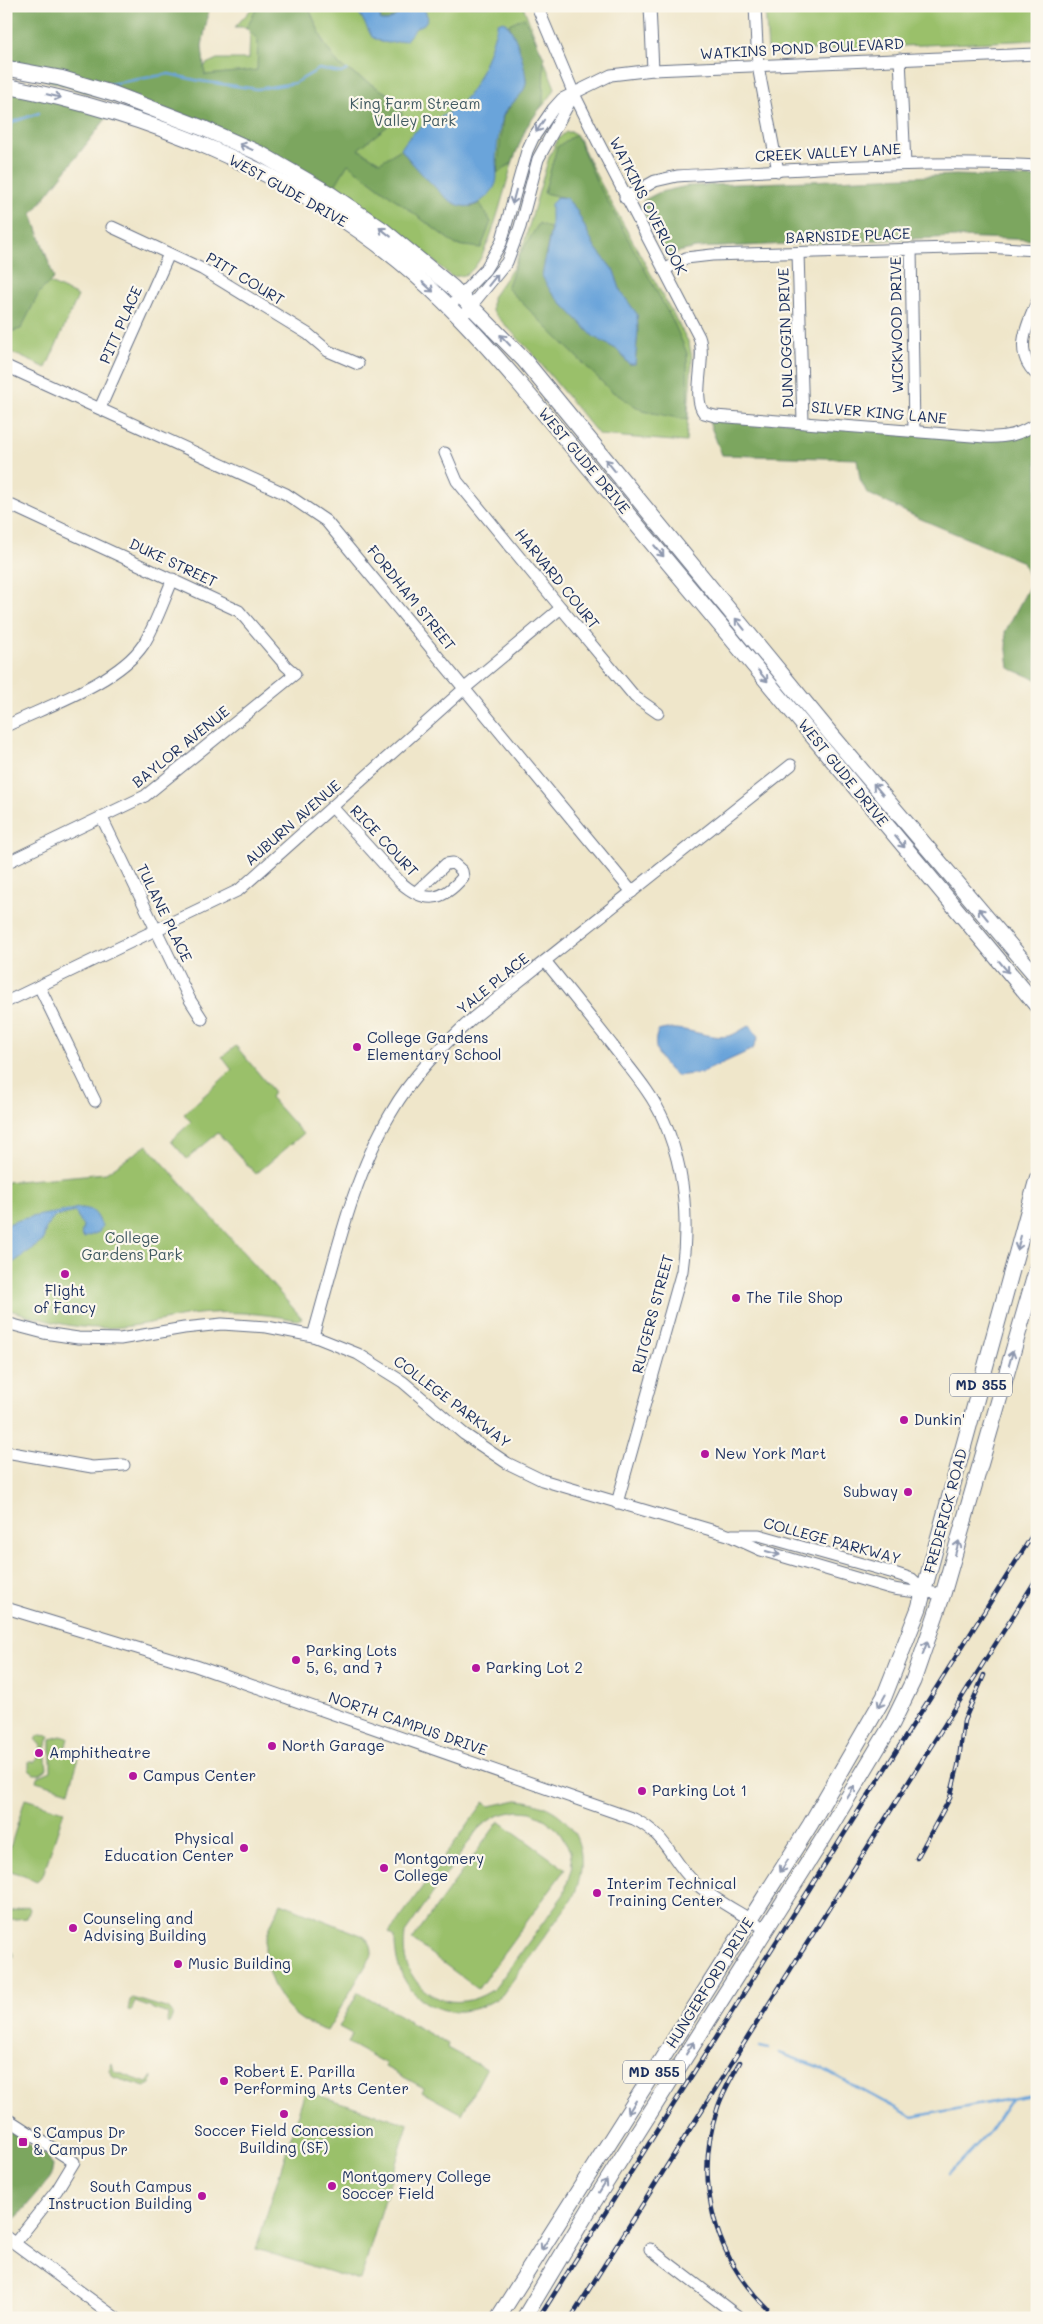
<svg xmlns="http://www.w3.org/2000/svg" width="1043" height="2324" viewBox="0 0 1043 2324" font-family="Mali,sans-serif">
<rect width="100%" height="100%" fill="#fbf7ec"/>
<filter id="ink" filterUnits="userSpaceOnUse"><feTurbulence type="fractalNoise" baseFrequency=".02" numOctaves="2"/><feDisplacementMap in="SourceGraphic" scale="10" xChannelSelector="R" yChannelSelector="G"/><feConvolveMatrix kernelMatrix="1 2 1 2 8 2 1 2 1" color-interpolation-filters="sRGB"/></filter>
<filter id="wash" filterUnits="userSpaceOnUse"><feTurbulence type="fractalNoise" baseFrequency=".0096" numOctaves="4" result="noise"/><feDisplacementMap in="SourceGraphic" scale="20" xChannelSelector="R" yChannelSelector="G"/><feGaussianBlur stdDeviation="1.12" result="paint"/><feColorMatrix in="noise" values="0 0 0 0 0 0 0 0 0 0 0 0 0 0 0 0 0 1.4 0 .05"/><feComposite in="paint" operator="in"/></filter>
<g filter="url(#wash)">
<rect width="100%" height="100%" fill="#efe6ca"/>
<!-- green -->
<g fill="#9ac06b" stroke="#5a7864" fill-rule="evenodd">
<path d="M6 6H103L187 110 206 64 217 59H249L250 27H235L254 6H523L555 88C551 100 532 115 525 128 508 160 494 258 467 274 463 276 457 276 452 277 324 164 175 90 6 60Z"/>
<path d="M765 6H1037V40L768 52Z"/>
<path d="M566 132H573L578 137 594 171 689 343 692 358 686 442 599 435 531 352 492 311V297L513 268 524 243 549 157 558 139Z"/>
<path d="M6 260 7 263 78 296 46 368 6 350Z"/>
<path d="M236 1046 274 1092 270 1097 303 1134 256 1174 218 1133 187 1159 171 1141 191 1122 184 1114 232 1070 222 1057Z"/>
<path d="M147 1145 302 1318 297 1320C261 1313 227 1310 190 1315 161 1320 133 1328 104 1328 70 1329 38 1318 6 1309V1182L106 1173Z"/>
<path d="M40 1735 50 1736 45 1748 47 1769 40 1774H34L29 1770V1762H34L39 1756 41 1746 35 1739Z"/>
<path d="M61 1736 68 1738 65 1750 80 1754 69 1791 36 1781 37 1777 51 1771V1739Z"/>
<path d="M25 1799 64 1811 43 1875 37 1881 6 1869V1861Z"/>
<path d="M517 1800C572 1804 596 1851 572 1899L502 1995C450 2033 393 2000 395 1937L389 1933 484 1802 490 1806ZM519 1811 531 1812 542 1817 558 1830 570 1851 572 1866 564 1894 495 1988C464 2011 424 2005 408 1967 403 1956 404 1944 405 1933L478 1829C491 1817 502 1813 519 1811Z"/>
<path d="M499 1821 565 1869 478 1989 412 1940Z"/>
<path d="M281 1903 361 1935C370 1940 372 1945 372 1955L327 2031C319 2028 310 2025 302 2020 280 2006 264 1973 265 1947 266 1932 275 1916 281 1903Z"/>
<path d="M28 1906 30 1909 27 1918 6 1920V1913Z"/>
<path d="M6 1948 14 1953 6 1976Z"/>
<path d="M358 1992 410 2021V2023L448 2044 447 2048 486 2069 462 2114 422 2092 424 2088 385 2067 386 2064 348 2043 352 2034 339 2027Z"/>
<path d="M133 1998 169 2009 173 2014 169 2024 167 2021 168 2014 135 2002 131 2011 128 2010 130 2000Z"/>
<path d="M112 2063 114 2071 147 2083 152 2076 151 2084 145 2087 112 2077 109 2070Z"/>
<path d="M305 2091 408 2124 360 2281 256 2249Z"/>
</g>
<!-- forest -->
<g fill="#7ba65f" stroke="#4b6a5e">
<path d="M6 6H213L209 10 202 46 205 75 257 70 258 40 246 28 258 6H308L325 45 339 65 398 100 402 115 358 149 380 162 401 149C418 175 446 190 471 207L480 203 491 222 481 248 456 245 348 164 330 194 205 129 6 68Z"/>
<path d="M392 6H398L400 13 388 21H381L379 13Z"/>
<path d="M524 17 544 57 543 104 526 128 512 163 497 173 503 116 525 87 526 80 521 58 509 24Z"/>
<path d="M6 86 112 111 32 214 54 278 39 293 21 329 6 333Z"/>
<path d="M576 134 596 180 674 323 687 353 688 420 643 411 610 390 507 288 519 256 539 223 551 229 544 261 550 291 594 337 618 350 629 364H635L638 330 637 315 621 292 614 271 594 246 576 209 566 198 544 193 557 147Z"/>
<path d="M956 175 1037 178V240L956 237 696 248 670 254 663 249 641 208 644 200 660 192 687 186Z"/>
<path d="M715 416 985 437 1037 423V680L1009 668 1005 632 1031 583 1023 562 916 517 867 493 860 479 857 459 722 455 709 422Z"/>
<path d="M6 2129 48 2157 53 2166 51 2177 12 2223 6 2221Z"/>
</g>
<!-- water -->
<g fill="#6ba4da" stroke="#436a9c">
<path d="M351 6H392L379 13 381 21H388L400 13 398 6H423L428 18 424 24 416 28 406 40 390 43 381 42 372 37 361 16Z"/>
<path d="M503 21C515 28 525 65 526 80 527 96 506 104 502 118 499 131 497 146 496 160 496 167 498 176 496 183 494 189 490 194 485 198 460 221 440 191 423 175 415 166 408 159 401 149 418 121 432 126 455 108 480 90 489 51 498 23Z"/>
<path d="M558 197 566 198 576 209 594 246 614 271 621 292 637 314 638 330 635 364H629L618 350 594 337 551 292 542 276 551 229V204Z"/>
<path d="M750 1025 758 1037 753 1049 701 1073 676 1076C663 1064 650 1050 658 1031 682 1023 705 1040 729 1036 736 1034 744 1028 750 1025Z"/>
<path d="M78 1208C94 1208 96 1213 102 1226L99 1232 84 1238 81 1235 83 1226 75 1212 54 1217 46 1228 43 1241 6 1268V1225C30 1214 53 1215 78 1208Z"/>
</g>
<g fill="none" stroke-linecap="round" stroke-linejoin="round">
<!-- stream -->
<g stroke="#6ba4da" stroke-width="2.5">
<path d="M110 84 169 74 200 81 257 89 295 83 319 69 341 73 347 70"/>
<path d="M6 137 13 122 39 113"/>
<path d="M760 2047 769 2049"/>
<path d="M779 2053 819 2067 912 2117 1037 2094"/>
<path d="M949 2174 988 2133 1011 2099"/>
</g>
</g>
</g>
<g filter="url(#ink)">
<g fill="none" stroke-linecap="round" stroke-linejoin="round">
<defs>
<g id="minor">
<path d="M537 6 574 94 598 142 699 337C707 359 691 397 704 413L715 416 985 437C1005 438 1020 435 1037 423"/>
<path d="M650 6 653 70"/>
<path d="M755 6 758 66 778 171"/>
<path d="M900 59 905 164"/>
<path d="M625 198 655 181 677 176C797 170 917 159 1037 166"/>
<path d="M112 227 202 269 308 334 328 351 358 364"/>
<path d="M911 249 914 431"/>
<path d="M798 253 803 422"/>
<path d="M664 270 686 258 712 255 985 247 1037 250"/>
<path d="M456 300 485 270 501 243 527 151 533 138 553 109 562 99 611 75 653 70 1037 54"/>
<path d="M1037 302C1026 327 1013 353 1037 375"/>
<path d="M466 312 507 262 520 227 538 159 574 94"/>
<path d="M6 366 286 494 326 521 632 892"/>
<path d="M100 408 169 254"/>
<path d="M445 453 457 481 561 608 635 697 658 713"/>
<path d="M6 503 239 611 286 666 295 674 145 796 6 863"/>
<path d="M6 726C47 706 118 682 143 645 155 627 164 599 173 579"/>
<path d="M333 808 400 882C425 904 442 902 463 877L462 871 453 863 446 864 415 893"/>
<path d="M102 818 190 1000 202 1019"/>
<path d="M545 961C568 989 590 1017 612 1045 630 1069 652 1093 664 1121 685 1169 689 1219 682 1271L617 1503"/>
<path d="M39 986 95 1101"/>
<path d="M6 1002 239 890 465 688 561 608"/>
<path d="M6 1323 44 1333 78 1338 120 1339 184 1328 222 1324 267 1327 313 1336 358 1354 403 1382 464 1434 507 1463 542 1480 728 1535 761 1550 890 1588C908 1593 926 1591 943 1594"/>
<path d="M313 1336C335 1261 351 1180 391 1113 412 1076 442 1046 473 1018L791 765"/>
<path d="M6 1452 92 1467 124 1465"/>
<path d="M732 1535H759L894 1573 912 1579 924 1590"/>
<path d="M6 1608 196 1666 634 1819C668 1836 670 1859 694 1882 715 1901 742 1913 765 1929"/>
<path d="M6 2118 74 2162 57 2190 15 2243"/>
<path d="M6 2237 116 2318"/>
<path d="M650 2249 740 2318"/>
</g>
<g id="major">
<path d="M6 68 60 78 114 94 205 129 261 154 330 194 383 230 452 287 524 360 830 733 1037 977"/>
<path d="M6 86C146 113 288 170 399 261 443 297 481 339 518 382L1037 1006"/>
<path d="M498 2318 810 1825 884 1697 919 1608 1037 1179"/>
<path d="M524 2318 590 2208 826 1834 892 1724 913 1681 943 1594 1037 1268"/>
</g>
</defs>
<!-- minor casing -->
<use href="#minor" stroke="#656f84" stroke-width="13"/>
<!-- major casing -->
<use href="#major" stroke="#656f84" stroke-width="17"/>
<!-- minor -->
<use href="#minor" stroke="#fff" stroke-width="11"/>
<!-- major -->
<use href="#major" stroke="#fff" stroke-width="15"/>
<defs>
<g id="rail">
<path d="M917 1858 950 1798 958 1766 964 1721 984 1675"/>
<path d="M740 2062C732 2077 722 2093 717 2110 694 2180 714 2257 767 2308"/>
<path d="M539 2318 1037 1528"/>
<path d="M571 2318 1037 1578"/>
</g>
</defs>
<!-- rail casing -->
<use href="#rail" stroke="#1b2f5e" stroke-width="4.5"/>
<!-- rail -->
<use href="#rail" stroke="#fbf7ec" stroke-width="2.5" stroke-dasharray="8" stroke-linecap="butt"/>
</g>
<!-- one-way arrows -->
<defs><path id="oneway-shaft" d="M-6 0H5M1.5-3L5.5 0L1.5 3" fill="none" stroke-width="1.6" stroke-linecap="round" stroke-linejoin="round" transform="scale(1.25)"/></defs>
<g stroke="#8d97ae">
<use href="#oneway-shaft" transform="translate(54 96) rotate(13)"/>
<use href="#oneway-shaft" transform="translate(540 126) rotate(123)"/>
<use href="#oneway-shaft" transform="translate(246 147) rotate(-156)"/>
<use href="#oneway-shaft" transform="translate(514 197) rotate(105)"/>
<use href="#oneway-shaft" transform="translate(385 232) rotate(-142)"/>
<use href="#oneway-shaft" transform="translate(493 280) rotate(-51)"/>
<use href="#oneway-shaft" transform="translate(428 287) rotate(42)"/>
<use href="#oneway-shaft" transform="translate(505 340) rotate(-133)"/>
<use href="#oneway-shaft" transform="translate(610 465) rotate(-129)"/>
<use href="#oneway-shaft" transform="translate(659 551) rotate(50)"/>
<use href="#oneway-shaft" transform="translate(740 624) rotate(-129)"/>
<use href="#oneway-shaft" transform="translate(763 676) rotate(50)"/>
<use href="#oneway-shaft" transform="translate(878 789) rotate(-130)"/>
<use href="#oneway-shaft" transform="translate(900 842) rotate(50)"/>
<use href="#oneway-shaft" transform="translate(983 914) rotate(-130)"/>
<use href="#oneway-shaft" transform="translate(1004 967) rotate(50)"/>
<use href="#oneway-shaft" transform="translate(1019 1243) rotate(105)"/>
<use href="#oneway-shaft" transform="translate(1011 1358) rotate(-74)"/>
<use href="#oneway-shaft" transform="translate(957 1548) rotate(-74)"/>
<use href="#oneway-shaft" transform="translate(773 1553) rotate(16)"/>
<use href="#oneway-shaft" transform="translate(925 1648) rotate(-70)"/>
<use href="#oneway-shaft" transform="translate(882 1701) rotate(119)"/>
<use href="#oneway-shaft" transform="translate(851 1792) rotate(-59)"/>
<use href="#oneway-shaft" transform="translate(784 1866) rotate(122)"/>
<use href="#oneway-shaft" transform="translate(690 2048) rotate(-58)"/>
<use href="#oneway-shaft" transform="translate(632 2107) rotate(122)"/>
<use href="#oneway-shaft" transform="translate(603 2186) rotate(-58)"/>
<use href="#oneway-shaft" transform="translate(545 2244) rotate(123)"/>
</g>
</g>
<!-- markers -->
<g fill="#b5179e" stroke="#fbf7ec" stroke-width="2">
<circle cx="357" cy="1047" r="5"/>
<circle cx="65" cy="1274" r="5"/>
<circle cx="736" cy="1298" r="5"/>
<circle cx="904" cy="1420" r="5"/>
<circle cx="705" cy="1454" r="5"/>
<circle cx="908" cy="1492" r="5"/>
<circle cx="296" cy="1660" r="5"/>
<circle cx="476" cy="1668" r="5"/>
<circle cx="272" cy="1746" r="5"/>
<circle cx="39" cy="1753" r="5"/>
<circle cx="133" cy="1776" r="5"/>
<circle cx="642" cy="1791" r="5"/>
<circle cx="244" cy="1848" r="5"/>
<circle cx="384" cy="1868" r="5"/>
<circle cx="597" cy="1893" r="5"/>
<circle cx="73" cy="1928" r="5"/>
<circle cx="178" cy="1964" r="5"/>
<circle cx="224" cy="2081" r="5"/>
<circle cx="284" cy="2114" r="5"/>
<rect x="18" y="2137" width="10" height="10" rx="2.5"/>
<circle cx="332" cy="2186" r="5"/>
<circle cx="202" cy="2196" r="5"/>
</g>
<g text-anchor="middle" stroke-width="4.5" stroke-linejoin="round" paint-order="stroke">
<!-- shield labels -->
<g fill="#fbf7ec" stroke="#5e6b89" stroke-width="1">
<rect x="950" y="1373.5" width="62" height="23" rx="4"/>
<rect x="623" y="2060.5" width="62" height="23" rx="4"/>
</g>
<g font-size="14" font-weight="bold" fill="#1b2f5e">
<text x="981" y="1390">MD 355</text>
<text x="654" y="2077">MD 355</text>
</g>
<!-- street labels -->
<g font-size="15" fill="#1b2f5e" stroke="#fbf7ec">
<text transform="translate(802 49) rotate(-3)" y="5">WATKINS POND BOULEVARD</text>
<text transform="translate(828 153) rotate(-3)" y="5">CREEK VALLEY LANE</text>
<text transform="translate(288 191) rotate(29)" y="5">WEST GUDE DRIVE</text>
<text transform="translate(648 206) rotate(63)" y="5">WATKINS OVERLOOK</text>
<text transform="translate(848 236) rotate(-2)" y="5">BARNSIDE PLACE</text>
<text transform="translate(245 279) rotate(31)" y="5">PITT COURT</text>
<text transform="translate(121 325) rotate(-66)" y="5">PITT PLACE</text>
<text transform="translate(897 325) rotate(-91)" y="5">WICKWOOD DRIVE</text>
<text transform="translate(786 338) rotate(-92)" y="5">DUNLOGGIN DRIVE</text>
<text transform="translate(879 413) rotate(5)" y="5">SILVER KING LANE</text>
<text transform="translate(584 461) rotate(50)" y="5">WEST GUDE DRIVE</text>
<text transform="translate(173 563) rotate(25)" y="5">DUKE STREET</text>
<text transform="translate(557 579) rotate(51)" y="5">HARVARD COURT</text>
<text transform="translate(411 598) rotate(51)" y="5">FORDHAM STREET</text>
<text transform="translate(181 747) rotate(-39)" y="5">BAYLOR AVENUE</text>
<text transform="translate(843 773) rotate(51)" y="5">WEST GUDE DRIVE</text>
<text transform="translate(293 823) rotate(-41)" y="5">AUBURN AVENUE</text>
<text transform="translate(384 841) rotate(47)" y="5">RICE COURT</text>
<text transform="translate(164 913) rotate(64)" y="5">TULANE PLACE</text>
<text transform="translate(493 984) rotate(-39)" y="5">YALE PLACE</text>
<text transform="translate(653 1314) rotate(-75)" y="5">RUTGERS STREET</text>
<text transform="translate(452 1402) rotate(37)" y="5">COLLEGE PARKWAY</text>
<text transform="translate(946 1511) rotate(-75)" y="5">FREDERICK ROAD</text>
<text transform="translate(832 1541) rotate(15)" y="5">COLLEGE PARKWAY</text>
<text transform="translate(408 1724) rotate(19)" y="5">NORTH CAMPUS DRIVE</text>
<text transform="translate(710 1983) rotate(-58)" y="5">HUNGERFORD DRIVE</text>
</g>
<!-- park labels -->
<g font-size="15" fill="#415a62" stroke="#fbf7ec">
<text x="415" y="109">King Farm Stream<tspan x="415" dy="17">Valley Park</tspan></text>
<text x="132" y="1243">College<tspan x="132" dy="17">Gardens Park</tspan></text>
</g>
<!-- poi labels -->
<g font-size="15" fill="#1b2f5e" stroke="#fbf7ec" text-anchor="start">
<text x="367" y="1043">College Gardens<tspan x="367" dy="17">Elementary School</tspan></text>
<text x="65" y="1296" text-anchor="middle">Flight<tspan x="65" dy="17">of Fancy</tspan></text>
<text x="746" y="1303">The Tile Shop</text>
<text x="914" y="1425">Dunkin'</text>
<text x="715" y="1459">New York Mart</text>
<text x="898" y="1497" text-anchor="end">Subway</text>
<text x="306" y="1656">Parking Lots<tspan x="306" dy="17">5, 6, and 7</tspan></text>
<text x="486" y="1673">Parking Lot 2</text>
<text x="282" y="1751">North Garage</text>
<text x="49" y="1758">Amphitheatre</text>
<text x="143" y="1781">Campus Center</text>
<text x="652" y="1796">Parking Lot 1</text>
<text x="234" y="1844" text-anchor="end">Physical<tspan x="234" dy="17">Education Center</tspan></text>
<text x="394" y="1864">Montgomery<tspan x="394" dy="17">College</tspan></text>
<text x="607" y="1889">Interim Technical<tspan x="607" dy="17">Training Center</tspan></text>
<text x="83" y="1924">Counseling and<tspan x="83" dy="17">Advising Building</tspan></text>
<text x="188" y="1969">Music Building</text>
<text x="234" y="2077">Robert E. Parilla<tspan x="234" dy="17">Performing Arts Center</tspan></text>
<text x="284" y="2136" text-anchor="middle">Soccer Field Concession<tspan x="284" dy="17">Building (SF)</tspan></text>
<text x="33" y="2138">S Campus Dr<tspan x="33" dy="17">&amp; Campus Dr</tspan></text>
<text x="342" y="2182">Montgomery College<tspan x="342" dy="17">Soccer Field</tspan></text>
<text x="192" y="2192" text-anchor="end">South Campus<tspan x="192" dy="17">Instruction Building</tspan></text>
</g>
</g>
<!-- margin -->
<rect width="1043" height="2324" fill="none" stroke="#fbf7ec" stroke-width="25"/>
</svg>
